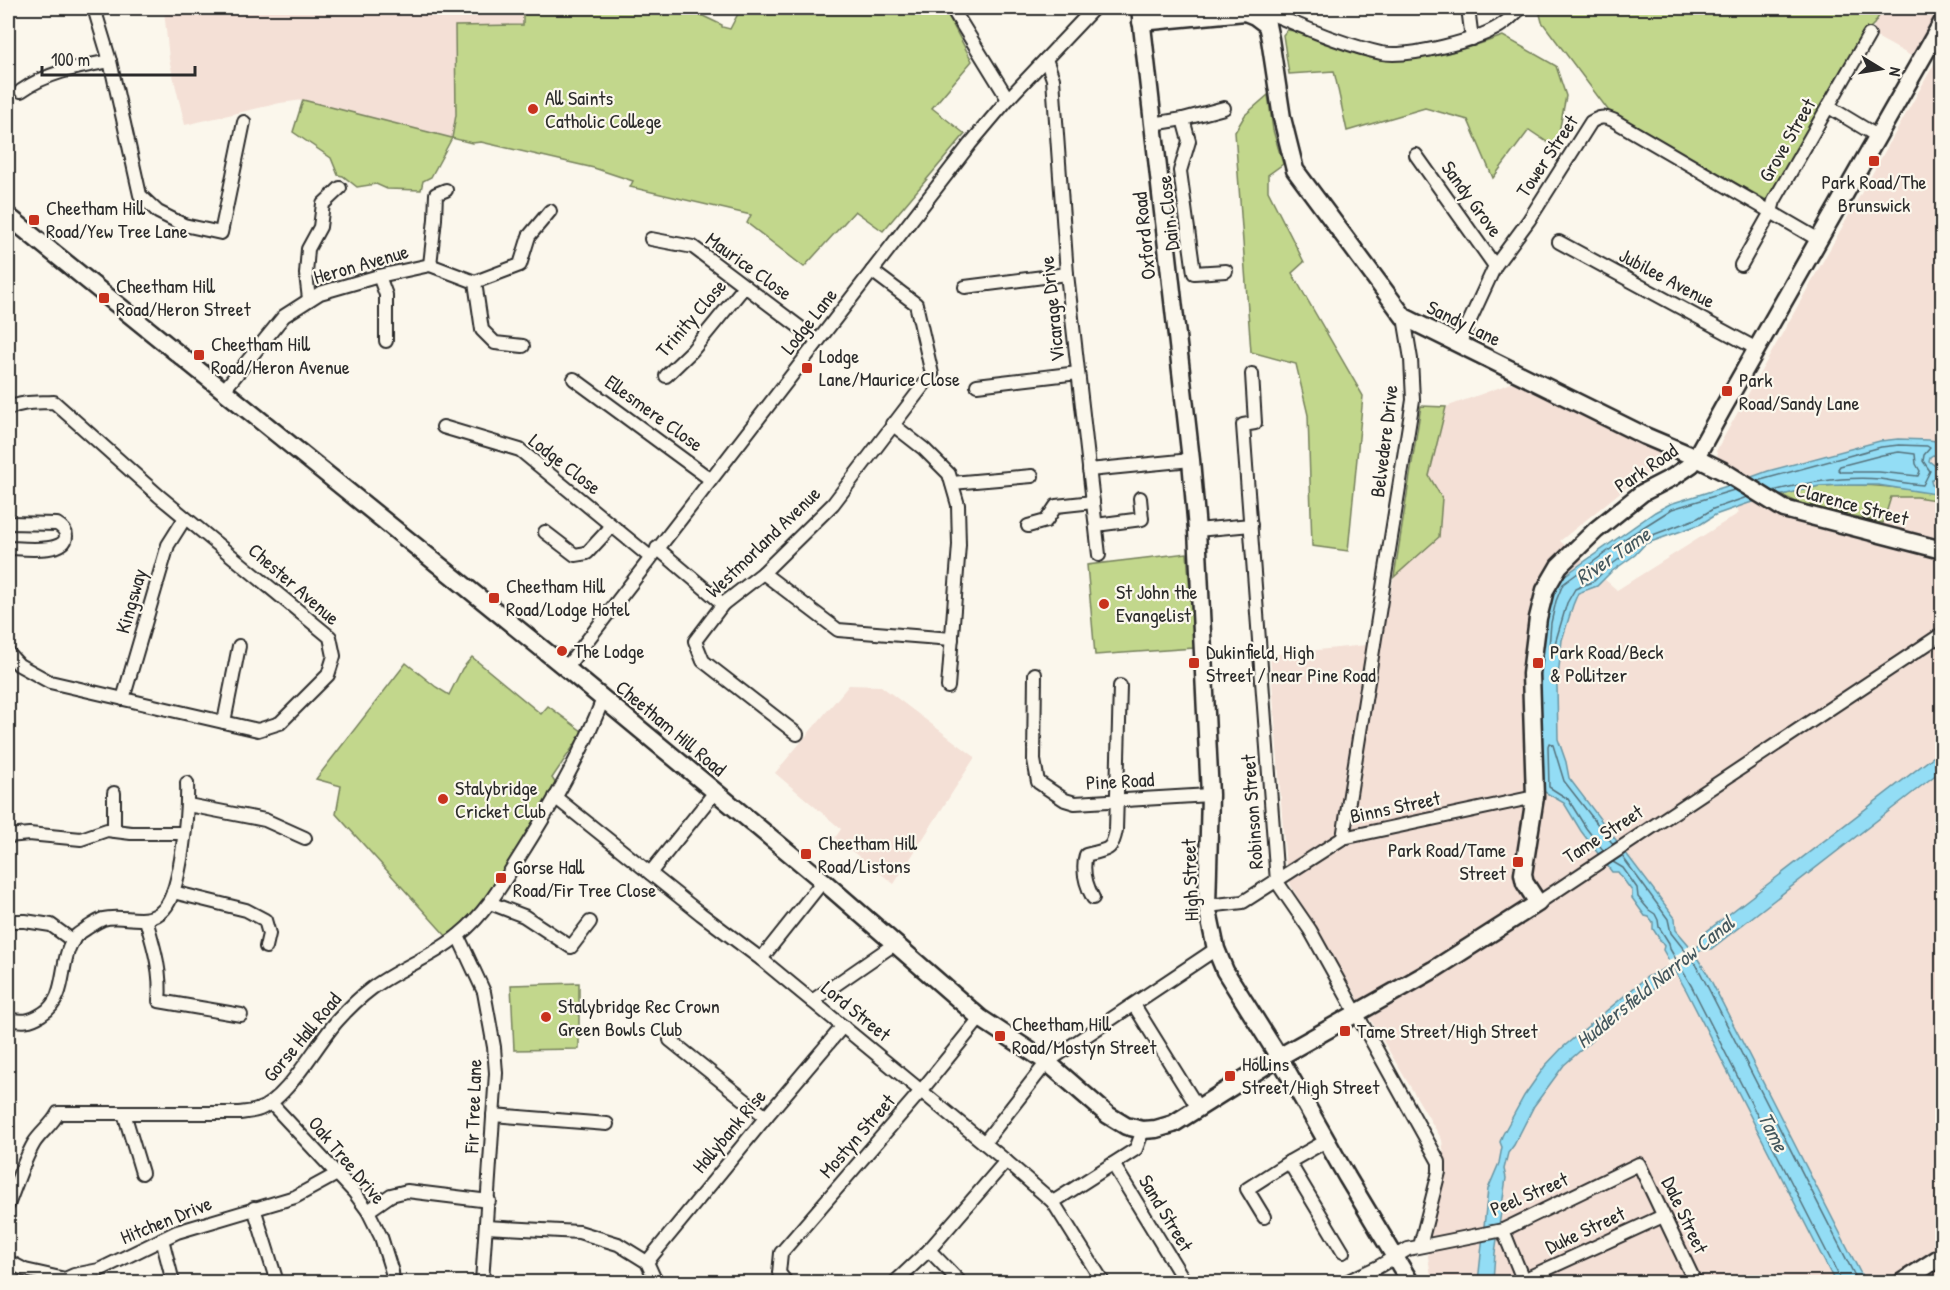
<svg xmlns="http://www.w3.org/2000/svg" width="1950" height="1290" viewBox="0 0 1950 1290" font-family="'Patrick Hand',sans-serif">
<rect width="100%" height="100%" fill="#fbf7ec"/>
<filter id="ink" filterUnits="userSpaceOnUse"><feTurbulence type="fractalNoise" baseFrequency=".0167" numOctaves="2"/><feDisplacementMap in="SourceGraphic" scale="12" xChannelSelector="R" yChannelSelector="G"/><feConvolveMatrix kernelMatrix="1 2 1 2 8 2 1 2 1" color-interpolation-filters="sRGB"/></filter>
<g filter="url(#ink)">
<!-- built -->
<g fill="#f4e0d6">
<path d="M182 8H690L703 16 722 25V27L730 29 630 187 633 181 594 168 481 142 472 143 303 100 280 103 185 125 169 59 164 10Z"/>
<path d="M1884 8H1941L1913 57 1873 35 1874 24Z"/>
<path d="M1942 50V1282H1432L1428 1257 1430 1231 1446 1174 1442 1140 1291 886 1286 868 1270 655 1366 645 1380 641 1394 577 1439 537 1442 498 1429 477 1446 407 1517 381 1675 457 1634 481 1560 541 1617 590 1739 513 1716 451Z"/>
<path d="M849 685 881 686 975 757 894 884 835 838 841 829 775 773Z"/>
</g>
<!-- green -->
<g fill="#c2d78c" stroke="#76815c" stroke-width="1.5">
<path d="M523 8H690L703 16 722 25V27L730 29 741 8H944L972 61 932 108 965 134 883 231 855 211 804 267 747 223 751 215 630 187 633 181 594 168 481 142 472 143 452 138 431 177 423 181 421 190 387 189 376 184 357 187 343 176 338 175 331 158 293 132 303 100 452 138 456 115 455 26 523 25Z"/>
<path d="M1543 8H1884L1874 24 1866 32 1768 201 1611 114 1542 22 1540 14Z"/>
<path d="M1287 30C1312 33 1334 46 1357 54 1406 69 1457 52 1503 36L1556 66 1566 96 1556 148 1529 130 1493 178 1468 120 1425 108 1347 131 1334 71 1289 74 1283 35Z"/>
<path d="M1268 95 1273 130 1283 164 1268 175V191L1304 262 1292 273 1363 396 1348 551 1312 546 1308 415 1296 364 1251 352 1235 132 1245 115Z"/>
<path d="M1421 406 1446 407 1429 476 1442 498 1439 537 1394 577Z"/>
<path d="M1843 485C1877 484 1909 489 1942 495V501L1916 497H1891L1883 523 1799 503 1781 495 1819 486Z"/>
<path d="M1187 553 1194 648 1095 655 1087 565Z"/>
<path d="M472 657 541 714 548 706 583 732 552 778 556 784 491 891 468 919 447 937 336 814 341 786 316 779 406 663 436 687 449 695 462 669Z"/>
<path d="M579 983V1049L514 1050 511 985Z"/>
</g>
<!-- water -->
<g fill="#93ddf5" stroke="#6996a4" stroke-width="1.5">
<path d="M1898 439 1929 440 1942 442V457L1933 455 1930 457 1929 461 1934 465 1942 462V472L1931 481 1932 485H1942V495L1878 485H1843L1819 486 1749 503 1715 515 1701 524 1645 544 1635 555 1611 572 1597 586 1578 593 1573 605 1562 640 1557 686 1558 739 1566 762 1569 778 1675 918 1676 930 1688 944 1707 973 1865 1282H1835L1686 990 1663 950 1664 946 1653 929V922L1649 917 1645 916 1632 898V891L1618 872H1612L1581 831 1564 803 1543 791C1541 722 1532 648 1557 581L1655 512 1670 504 1727 486 1768 471 1880 441Z"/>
<path d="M1942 750V770L1711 949 1695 951 1707 931Z"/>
<path d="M1666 968H1671L1672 972 1667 978 1621 1015 1564 1065 1534 1106 1514 1145 1508 1153 1504 1169 1506 1178 1495 1253 1493 1282H1478L1488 1189 1499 1163 1502 1147 1500 1142 1502 1136 1524 1096 1545 1066 1562 1048 1647 977Z"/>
</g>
<!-- pier -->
<path fill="#fbf7ec" d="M1690 945 1696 953 1672 970 1667 962Z"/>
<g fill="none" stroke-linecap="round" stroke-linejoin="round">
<!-- shore -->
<g stroke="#55727c" stroke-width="1.5">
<path d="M1899 452 1915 454 1916 464 1920 471 1918 476 1879 472H1841L1838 469 1840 466 1882 455Z"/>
<path d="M1757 481 1881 447 1899 445 1927 446 1930 448 1924 455 1923 461 1930 471 1923 485C1908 484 1895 481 1880 479 1844 476 1808 482 1773 491"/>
<path d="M1734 490 1672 509 1623 540 1563 584 1556 601 1551 623 1549 648 1552 649 1554 647 1567 603 1575 589 1594 581 1607 568 1630 551 1642 539 1698 518 1713 509 1747 497"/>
<path d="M1603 850 1586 828 1568 799 1549 787 1548 746 1549 743 1553 745 1564 781 1613 844"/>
<path d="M1622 856 1668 919 1671 933 1697 966 1858 1282"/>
<path d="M1613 862 1623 868 1637 888 1638 897 1649 910 1655 914 1658 920 1659 927 1669 943 1670 949 1692 987 1840 1278V1282"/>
</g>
<defs>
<g id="street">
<path d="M94 8 110 61 140 195 158 212 184 225 221 233 244 122"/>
<path d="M952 8 1008 99"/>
<path d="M1468 8 1472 39"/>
<path d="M1264 11C1302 26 1340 44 1381 53 1408 58 1482 40 1504 23 1510 19 1515 13 1521 8"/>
<path d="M1046 59 1053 79 1067 274 1099 555"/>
<path d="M21 91C48 72 79 67 110 61"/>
<path d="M1829 107 1877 136"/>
<path d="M1183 119 1189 141 1180 171 1194 273 1226 271"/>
<path d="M1153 124 1183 119 1224 108"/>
<path d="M1416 155 1495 266"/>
<path d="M651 239 693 247 818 341"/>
<path d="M1559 242 1757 349"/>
<path d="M430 265 435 219 436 194 446 190"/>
<path d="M1741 265 1771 212 1774 201 1869 35"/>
<path d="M379 276 386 295V341"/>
<path d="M475 282 520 265 529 236 550 211"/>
<path d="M475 282 482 330 495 343 523 346"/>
<path d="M965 287 1067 274"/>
<path d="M309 299 306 274 308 249 320 227 323 204 340 188"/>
<path d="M1459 344 1495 266 1529 220 1591 122C1599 117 1604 116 1613 120L1819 240"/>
<path d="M1252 374 1255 423 1243 425 1277 882 1310 930 1439 1162V1172L1420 1246"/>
<path d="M666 376 692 351 745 286"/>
<path d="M574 379 710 479"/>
<path d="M977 385 1078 373"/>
<path d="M224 390 284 316 320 293 379 276 430 265 475 282"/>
<path d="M8 409C22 401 38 403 54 402L159 496 330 637 334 656 328 675 280 723 258 730 50 682 19 665 8 653"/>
<path d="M892 424 924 449 949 474 958 505 959 545 948 687"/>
<path d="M443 427 520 450 650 557"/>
<path d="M1089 470 1191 460"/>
<path d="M952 483 1032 476"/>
<path d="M8 523 57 524C62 527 66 530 66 536 66 554 20 548 8 548"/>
<path d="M1096 525 1142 519 1140 498"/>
<path d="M1028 526 1046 521 1056 506 1093 502"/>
<path d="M1197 530 1251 525"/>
<path d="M545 532 575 555 587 553 612 526"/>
<path d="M657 548 723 604"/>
<path d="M763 573 838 630 952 639"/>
<path d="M566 668 970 144 1008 99 1094 8"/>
<path d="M1035 674 1034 760 1038 782 1065 800 1075 803 1210 795"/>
<path d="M123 699 168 545 185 518"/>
<path d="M224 722 239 646"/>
<path d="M797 734 703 661 695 641 723 604 763 573 833 504 932 374 916 304 872 271"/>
<path d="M114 793V831"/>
<path d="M555 797 701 914 761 959 1006 1161 1053 1202 1103 1282"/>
<path d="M188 805 265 820 305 838"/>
<path d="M8 836 29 834 81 839 107 830 131 833H184"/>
<path d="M1343 838 1413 400 1411 359 1404 317"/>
<path d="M650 873 715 792"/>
<path d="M173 892 246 910 265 920 269 934 266 947"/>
<path d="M1093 898C1086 885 1082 869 1086 855 1106 849 1112 853 1116 830L1120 686"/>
<path d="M490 903 524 916 571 947 590 922"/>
<path d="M1538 903 1942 634"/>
<path d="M1207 906 1243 902 1343 838 1535 797"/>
<path d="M146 920C154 947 162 973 159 1001L241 1015"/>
<path d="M8 921H25L51 925 73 941"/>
<path d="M458 936 484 992 494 1047 496 1073 482 1282"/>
<path d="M761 959 823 881"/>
<path d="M812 1001 896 943"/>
<path d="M1134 1005 1198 1108"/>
<path d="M8 1019C22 1022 30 1022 42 1014 70 997 57 959 76 936 79 933 83 931 87 928 92 925 98 921 103 919 124 913 147 928 164 909 182 889 188 810 187 783"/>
<path d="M670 1040 766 1117"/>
<path d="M271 1103 354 1192 368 1211 381 1237 392 1272 393 1282"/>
<path d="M124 1113 142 1173"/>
<path d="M493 1115 607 1124"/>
<path d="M984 1143 1047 1062 1216 949"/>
<path d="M1289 1162 1326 1141"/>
<path d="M1113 1164 1185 1282"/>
<path d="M1053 1202 1136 1149 1143 1130"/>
<path d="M8 1205C16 1185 23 1162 34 1143 41 1132 52 1125 58 1113H239C245 1112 251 1112 257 1110 287 1101 316 1044 338 1020 348 1009 359 998 371 989 399 968 433 957 460 934 485 914 501 886 518 859 551 807 581 756 603 699"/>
<path d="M254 1208 277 1282"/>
<path d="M368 1211 391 1195 407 1191 489 1201"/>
<path d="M1264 1217 1247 1189 1289 1162 1343 1252"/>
<path d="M486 1227 579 1232 618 1244 647 1262 656 1282"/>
<path d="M1503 1230 1524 1282"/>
<path d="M162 1239 173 1282"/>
<path d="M929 1250 960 1282"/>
<path d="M8 1261 25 1270 65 1279 74 1275 99 1270 177 1232 295 1197 337 1174"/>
<path d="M647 1262 766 1117 843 1026"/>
<path d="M1523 1280 1663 1216"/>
<path d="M786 1282 779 1273 781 1253 921 1091 980 1018"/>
<path d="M895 1282 929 1250 1006 1161"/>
<path d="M1346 1282 1378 1267 1408 1249 1503 1230 1639 1164 1695 1282"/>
</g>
<g id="secondary">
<path d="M1140 8 1191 460 1197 530 1210 795 1207 906 1216 949 1225 971 1279 1057 1347 1177 1410 1282"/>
<path d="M1261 8 1264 11 1270 39 1282 118 1295 170 1404 317 1645 436 1697 458 1723 471 1784 509 1942 550"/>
<path d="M1141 22 1245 12 1255 16 1267 25"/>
<path d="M8 216 566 668 823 881 980 1018 1047 1062 1108 1115 1126 1126 1143 1130 1156 1129 1173 1124 1279 1057 1433 970 1538 903 1525 883 1523 874 1535 797 1531 674 1538 618 1545 590 1559 566 1596 530 1642 493 1673 477 1692 464 1723 408 1942 23"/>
<path d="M1902 1282 1942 1256"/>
</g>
</defs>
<!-- street casing -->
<use href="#street" stroke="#2b2b2b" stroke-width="16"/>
<!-- secondary casing -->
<use href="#secondary" stroke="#2b2b2b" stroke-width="21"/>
<!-- street -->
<use href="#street" stroke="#fbf7ec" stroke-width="12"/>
<!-- secondary -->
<use href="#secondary" stroke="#fbf7ec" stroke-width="16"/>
</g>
</g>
<!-- markers -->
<g fill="#c8321e" stroke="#fbf7ec" stroke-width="2">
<circle cx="533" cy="109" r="6"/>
<rect x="1868" y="155" width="12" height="12" rx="3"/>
<rect x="28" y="214" width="12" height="12" rx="3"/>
<rect x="98" y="292" width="12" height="12" rx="3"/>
<rect x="193" y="349" width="12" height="12" rx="3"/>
<rect x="801" y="362" width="12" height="12" rx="3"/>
<rect x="1721" y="385" width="12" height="12" rx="3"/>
<rect x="488" y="592" width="12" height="12" rx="3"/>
<circle cx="1104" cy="604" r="6"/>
<circle cx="562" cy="651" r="6"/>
<rect x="1188" y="657" width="12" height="12" rx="3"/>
<rect x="1532" y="657" width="12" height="12" rx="3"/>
<circle cx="443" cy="799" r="6"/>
<rect x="800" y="848" width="12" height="12" rx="3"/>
<rect x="1512" y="856" width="12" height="12" rx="3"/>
<rect x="495" y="872" width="12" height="12" rx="3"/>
<circle cx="546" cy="1017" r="6"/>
<rect x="1339" y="1025" width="12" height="12" rx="3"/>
<rect x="994" y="1030" width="12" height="12" rx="3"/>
<rect x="1224" y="1070" width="12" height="12" rx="3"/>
</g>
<g text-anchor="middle" stroke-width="4.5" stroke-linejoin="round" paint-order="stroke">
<!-- poi labels -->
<g font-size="20" fill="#2b2b2b" stroke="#fbf7ec" text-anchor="start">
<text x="545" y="105">All Saints<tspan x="545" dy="23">Catholic College</tspan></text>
<text x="1874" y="189" text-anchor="middle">Park Road/The<tspan x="1874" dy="23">Brunswick</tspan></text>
<text x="46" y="215">Cheetham Hill<tspan x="46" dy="23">Road/Yew Tree Lane</tspan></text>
<text x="116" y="293">Cheetham Hill<tspan x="116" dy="23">Road/Heron Street</tspan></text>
<text x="211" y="351">Cheetham Hill<tspan x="211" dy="23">Road/Heron Avenue</tspan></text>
<text x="819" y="363">Lodge<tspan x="819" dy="23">Lane/Maurice Close</tspan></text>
<text x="1739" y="387">Park<tspan x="1739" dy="23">Road/Sandy Lane</tspan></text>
<text x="506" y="593">Cheetham Hill<tspan x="506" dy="23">Road/Lodge Hotel</tspan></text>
<text x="1116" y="599">St John the<tspan x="1116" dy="23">Evangelist</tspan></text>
<text x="574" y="658">The Lodge</text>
<text x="1206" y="659">Dukinfield, High<tspan x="1206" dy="23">Street / near Pine Road</tspan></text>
<text x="1550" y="659">Park Road/Beck<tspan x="1550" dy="23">&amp; Pollitzer</tspan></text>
<text x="455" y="795">Stalybridge<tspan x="455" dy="23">Cricket Club</tspan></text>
<text x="818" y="850">Cheetham Hill<tspan x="818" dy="23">Road/Listons</tspan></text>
<text x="1506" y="857" text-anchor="end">Park Road/Tame<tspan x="1506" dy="23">Street</tspan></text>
<text x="513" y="874">Gorse Hall<tspan x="513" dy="23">Road/Fir Tree Close</tspan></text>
<text x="558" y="1013">Stalybridge Rec Crown<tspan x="558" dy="23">Green Bowls Club</tspan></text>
<text x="1012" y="1031">Cheetham Hill<tspan x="1012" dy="23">Road/Mostyn Street</tspan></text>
<text x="1357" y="1038">Tame Street/High Street</text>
<text x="1242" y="1071">Hollins<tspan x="1242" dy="23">Street/High Street</tspan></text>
</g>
<!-- street labels -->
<g font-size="20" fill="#2b2b2b" stroke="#fbf7ec">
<text transform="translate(1787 140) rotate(-60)" y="7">Grove Street</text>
<text transform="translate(1547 156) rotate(-56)" y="7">Tower Street</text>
<text transform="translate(1472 199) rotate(54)" y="7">Sandy Grove</text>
<text transform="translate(1168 213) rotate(-96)" y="7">Dain Close</text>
<text transform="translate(1144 236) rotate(-96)" y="7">Oxford Road</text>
<text transform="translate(361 264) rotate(-16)" y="7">Heron Avenue</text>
<text transform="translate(749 266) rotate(36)" y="7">Maurice Close</text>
<text transform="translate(1667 278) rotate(28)" y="7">Jubilee Avenue</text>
<text transform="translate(1052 309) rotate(-96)" y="7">Vicarage Drive</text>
<text transform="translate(691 318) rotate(-49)" y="7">Trinity Close</text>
<text transform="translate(809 321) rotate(-52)" y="7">Lodge Lane</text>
<text transform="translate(1464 323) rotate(26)" y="7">Sandy Lane</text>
<text transform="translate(654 413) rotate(36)" y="7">Ellesmere Close</text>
<text transform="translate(1384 441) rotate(-83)" y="7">Belvedere Drive</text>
<text transform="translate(565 464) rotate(38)" y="7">Lodge Close</text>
<text transform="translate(1646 468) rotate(-34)" y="7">Park Road</text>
<text transform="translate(1852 504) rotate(15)" y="7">Clarence Street</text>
<text transform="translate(763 542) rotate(-44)" y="7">Westmorland Avenue</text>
<text transform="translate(294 584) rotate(41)" y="7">Chester Avenue</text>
<text transform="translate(131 601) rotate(-74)" y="7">Kingsway</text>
<text transform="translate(671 728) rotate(40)" y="7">Cheetham Hill Road</text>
<text transform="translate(1120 781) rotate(-3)" y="7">Pine Road</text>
<text transform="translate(1395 807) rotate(-12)" y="7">Binns Street</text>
<text transform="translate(1252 812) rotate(-94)" y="7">Robinson Street</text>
<text transform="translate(1603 834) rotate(-33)" y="7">Tame Street</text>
<text transform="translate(1190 880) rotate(-92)" y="7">High Street</text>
<text transform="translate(856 1011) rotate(39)" y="7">Lord Street</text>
<text transform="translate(302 1037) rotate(-50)" y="7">Gorse Hall Road</text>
<text transform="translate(473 1106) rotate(-88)" y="7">Fir Tree Lane</text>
<text transform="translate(729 1131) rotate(-50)" y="7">Hollybank Rise</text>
<text transform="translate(857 1136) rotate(-49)" y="7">Mostyn Street</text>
<text transform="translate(347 1160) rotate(50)" y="7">Oak Tree Drive</text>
<text transform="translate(1529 1194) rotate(-23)" y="7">Peel Street</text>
<text transform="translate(1166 1213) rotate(59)" y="7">Sand Street</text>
<text transform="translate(1685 1215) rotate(65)" y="7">Dale Street</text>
<text transform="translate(166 1220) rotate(-22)" y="7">Hitchen Drive</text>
<text transform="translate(1585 1230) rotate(-25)" y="7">Duke Street</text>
</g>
<!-- water labels -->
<g font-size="21" font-style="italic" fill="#45585e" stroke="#fbf7ec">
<text transform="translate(1613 556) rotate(-34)" y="7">River Tame</text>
<text transform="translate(1655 982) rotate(-39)" y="7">Huddersfield Narrow Canal</text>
<text transform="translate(1773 1132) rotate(63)" y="7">Tame</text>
</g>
</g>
<!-- margin -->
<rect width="1950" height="1290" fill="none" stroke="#fbf7ec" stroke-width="30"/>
<rect x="15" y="15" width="1920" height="1260" fill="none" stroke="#2b2b2b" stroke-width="2" filter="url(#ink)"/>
<!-- north arrow -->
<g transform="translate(1881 69) rotate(101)" stroke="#fbf7ec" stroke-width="4.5" paint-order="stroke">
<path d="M0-4.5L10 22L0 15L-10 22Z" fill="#2b2b2b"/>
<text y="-9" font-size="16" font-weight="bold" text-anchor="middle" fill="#2b2b2b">N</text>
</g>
<!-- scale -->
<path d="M42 66v9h153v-9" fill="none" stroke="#2b2b2b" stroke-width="3"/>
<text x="51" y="66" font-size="18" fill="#2b2b2b" stroke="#fbf7ec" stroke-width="4.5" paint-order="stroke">100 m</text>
</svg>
